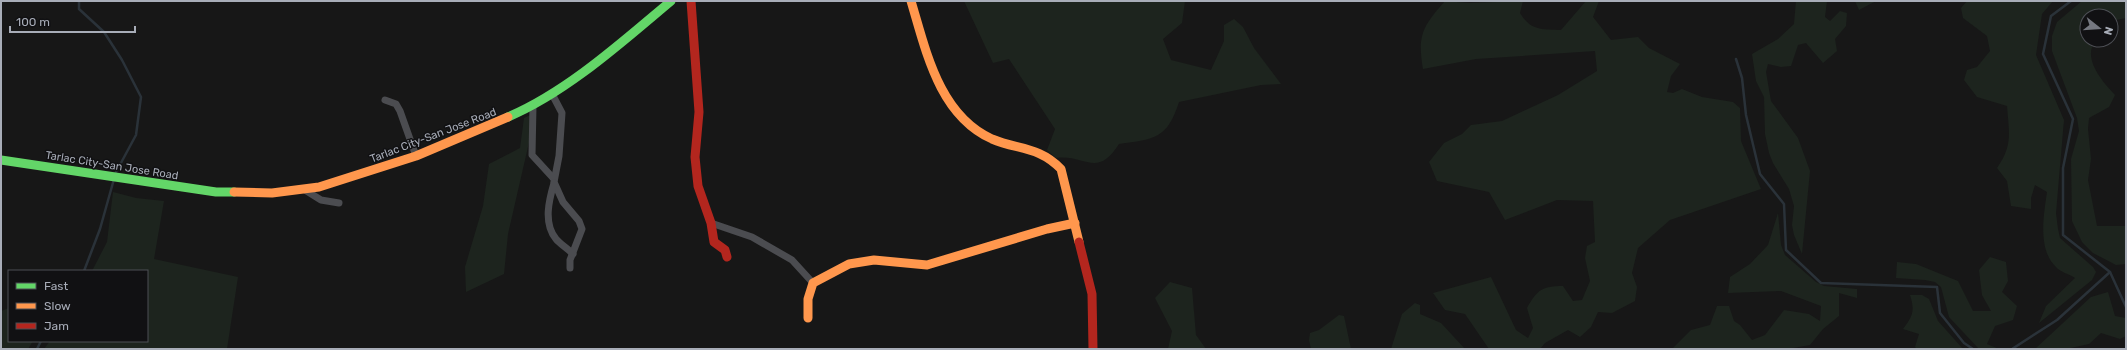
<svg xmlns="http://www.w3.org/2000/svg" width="2127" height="350" viewBox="0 0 2127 350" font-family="Rubik,sans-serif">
<rect width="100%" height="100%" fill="#171717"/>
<!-- green -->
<g fill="#1d241e">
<path d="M964 1H1185L1182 23 1163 39 1171 60 1211 70 1224 41V25L1234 19 1243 27 1254 48 1281 84 1261 85 1179 102C1167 139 1155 139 1119 144 1097 179 1085 154 1056 158L1047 150 1055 129 1009 59 993 63Z"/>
<path d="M1445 1 1469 3 1523 1 1520 13C1531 31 1542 29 1561 30L1586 1H1599L1593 17 1611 40 1638 37 1649 48 1680 64 1671 76 1667 92 1673 93 1682 89 1702 97 1733 102 1740 108 1741 141 1761 189 1670 220 1638 248 1632 273 1637 287 1635 301 1612 313 1598 312 1591 327 1580 337 1568 330 1545 343 1540 349H1489L1465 314 1445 310 1433 293 1491 277 1516 330 1528 338 1533 328 1527 308C1537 290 1542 286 1563 286L1573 301 1582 300 1590 281 1585 258 1587 246 1595 242 1593 201 1557 200 1505 220 1489 192 1437 181 1429 162 1444 143 1462 134 1471 125 1502 121 1558 95 1597 71 1595 51 1476 59 1423 69C1417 35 1423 26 1445 1Z"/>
<path d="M1796 1H1827L1825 17 1830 21 1840 11 1847 13 1846 26 1835 39 1837 51 1823 63 1806 43 1798 45 1791 66 1781 67 1768 64 1766 72 1771 101 1798 138 1810 171 1802 254 1794 235 1792 225 1794 206 1789 189 1773 163 1769 153 1765 134 1764 97 1756 81 1752 54 1778 39 1794 24Z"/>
<path d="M1855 1H1876L1859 10Z"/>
<path d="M1967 1H2053L2042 14 2036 55 2064 120 2056 213 2058 229 2060 238 2093 267 2096 272 2092 280 2039 323 2046 306 2075 278C2069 274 2060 272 2056 267 2037 249 2044 214 2047 192L2035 185 2031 198V209L2011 206 2007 181 1997 168C2013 145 2009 133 2007 106L1977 97 1964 80 1967 70 1977 67 1990 51 1987 36 1963 18 1961 8Z"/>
<path d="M2082 1H2126V18L2116 20 2111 25V16H2087V40H2096C2081 58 2103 82 2115 95L2109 107 2089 118 2088 129 2091 159 2088 180 2097 226H2126V264L2116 265 2093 253 2082 242 2072 221 2071 159 2079 131 2077 118 2052 51V36L2057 22Z"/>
<path d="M536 112 508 234 504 274 466 292 465 267 483 206 489 164 520 148 524 118Z"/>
<path d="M113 192 136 198 164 201 154 259 238 277 227 349H44L50 341H147V271H92L107 242Z"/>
<path d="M1778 213 1781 245 1785 255 1816 282 1824 286 1857 289V298L1839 293V316L1823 329 1810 345 1787 349H1672L1691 330 1710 325 1717 306H1729L1734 321 1740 325 1752 340 1765 335 1784 310 1809 314 1820 321 1821 306 1781 291 1728 293 1730 277 1750 264 1768 245Z"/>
<path d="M1990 257 2006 262 2008 281 2002 292 2017 306 2013 320 1995 326 1987 344 1999 349H1979L1949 317 1941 287 1935 282 1925 280 1896 278 1897 262 1916 264 1958 281 1973 311H1991L1982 295 1979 270Z"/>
<path d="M1170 282 1192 288 1196 335 1206 349H1168L1172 331 1155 298Z"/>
<path d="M2108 292 2115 316 2126 318V336L2120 339 2101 333 2089 344 2066 349H2035L2091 297Z"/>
<path d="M1910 295H1922L1929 299 1938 321 1963 349H1917L1915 347 1919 334 1903 329C1913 316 1915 311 1910 295Z"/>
<path d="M1415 303 1420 305V314L1441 323 1465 349H1391L1402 314Z"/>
<path d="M9 308V341H33L28 349H1V311Z"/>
<path d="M1339 315 1344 316 1351 349H1311L1309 340 1310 333 1319 330Z"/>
</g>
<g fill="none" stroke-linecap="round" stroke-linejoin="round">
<!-- stream -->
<g stroke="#2a3239" stroke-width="2.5">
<path d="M79 1V9L104 32 122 60 141 97 136 135 115 174"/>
<path d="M2071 1 2051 16 2043 54 2073 119 2063 168V235L2110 272 2126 307"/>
<path d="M1736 59 1742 78 1746 115 1760 174 1784 204 1786 250 1821 283 1937 287 1940 313 1964 343 1973 349"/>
<path d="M84 271 100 229 114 179"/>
<path d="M37 349 41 341"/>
<path d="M2012 349 2057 320 2110 272"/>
</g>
<!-- street -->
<g stroke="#4b4c50" stroke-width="7">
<path d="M552 94 562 113 559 156 554 182 563 202 579 221 582 229 570 260V268"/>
<path d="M385 100 396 104 400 111 416 156"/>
<path d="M533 106 532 155 554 179"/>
<path d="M554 183C549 200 543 223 556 239 560 244 567 248 573 254"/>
<path d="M305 190 321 200 339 203"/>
<path d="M711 223 752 237 792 260 813 283"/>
</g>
<!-- fast -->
<g stroke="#63d668" stroke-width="9">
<path d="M508 117C567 92 622 42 671 1"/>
<path d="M1 160 216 192H234"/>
</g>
<!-- slow -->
<g stroke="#ff974d" stroke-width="9">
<path d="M911 1C926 51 939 115 992 139 1018 150 1039 146 1061 169L1079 242"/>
<path d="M234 192 272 193 319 187 416 156 508 117"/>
<path d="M808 318V299L813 283 849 264 874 260 927 265 1047 229 1075 223"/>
</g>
<!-- jam -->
<g stroke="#b3261e" stroke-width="9">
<path d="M691 1 699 112 695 157 698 186 711 223 714 242 725 250 727 257"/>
<path d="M1079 242 1092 294 1093 349"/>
</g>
</g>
<g text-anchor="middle" stroke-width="3" stroke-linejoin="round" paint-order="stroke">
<!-- street labels -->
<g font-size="11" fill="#a8adb8" stroke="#111113">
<text transform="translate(433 135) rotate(-21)" y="4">Tarlac City-San Jose Road</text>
<text transform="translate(112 165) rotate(9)" y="4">Tarlac City-San Jose Road</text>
</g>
</g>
<!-- border -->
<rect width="2127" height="350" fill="none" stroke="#a8adb8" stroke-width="4"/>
<!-- legend -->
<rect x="8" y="270" width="140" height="72" fill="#111113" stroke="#4d4f55"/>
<rect x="16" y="283" width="20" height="6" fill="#63d668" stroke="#4d4f55"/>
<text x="44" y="290" font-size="12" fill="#a8adb8">Fast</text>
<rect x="16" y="303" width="20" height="6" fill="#ff974d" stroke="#4d4f55"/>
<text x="44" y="310" font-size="12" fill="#a8adb8">Slow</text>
<rect x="16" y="323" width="20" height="6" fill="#b3261e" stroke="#4d4f55"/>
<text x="44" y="330" font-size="12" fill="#a8adb8">Jam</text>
<!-- north arrow -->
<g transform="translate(2099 28) rotate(107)"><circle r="19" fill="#111113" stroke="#4d4f55"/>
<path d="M0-3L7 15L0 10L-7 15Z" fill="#757880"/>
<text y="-6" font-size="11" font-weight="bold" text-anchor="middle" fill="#a8adb8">N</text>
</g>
<!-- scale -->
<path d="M10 26v6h125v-6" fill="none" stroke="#a8adb8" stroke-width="2"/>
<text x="16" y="26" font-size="12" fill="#a8adb8" stroke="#111113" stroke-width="3" paint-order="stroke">100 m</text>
</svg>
